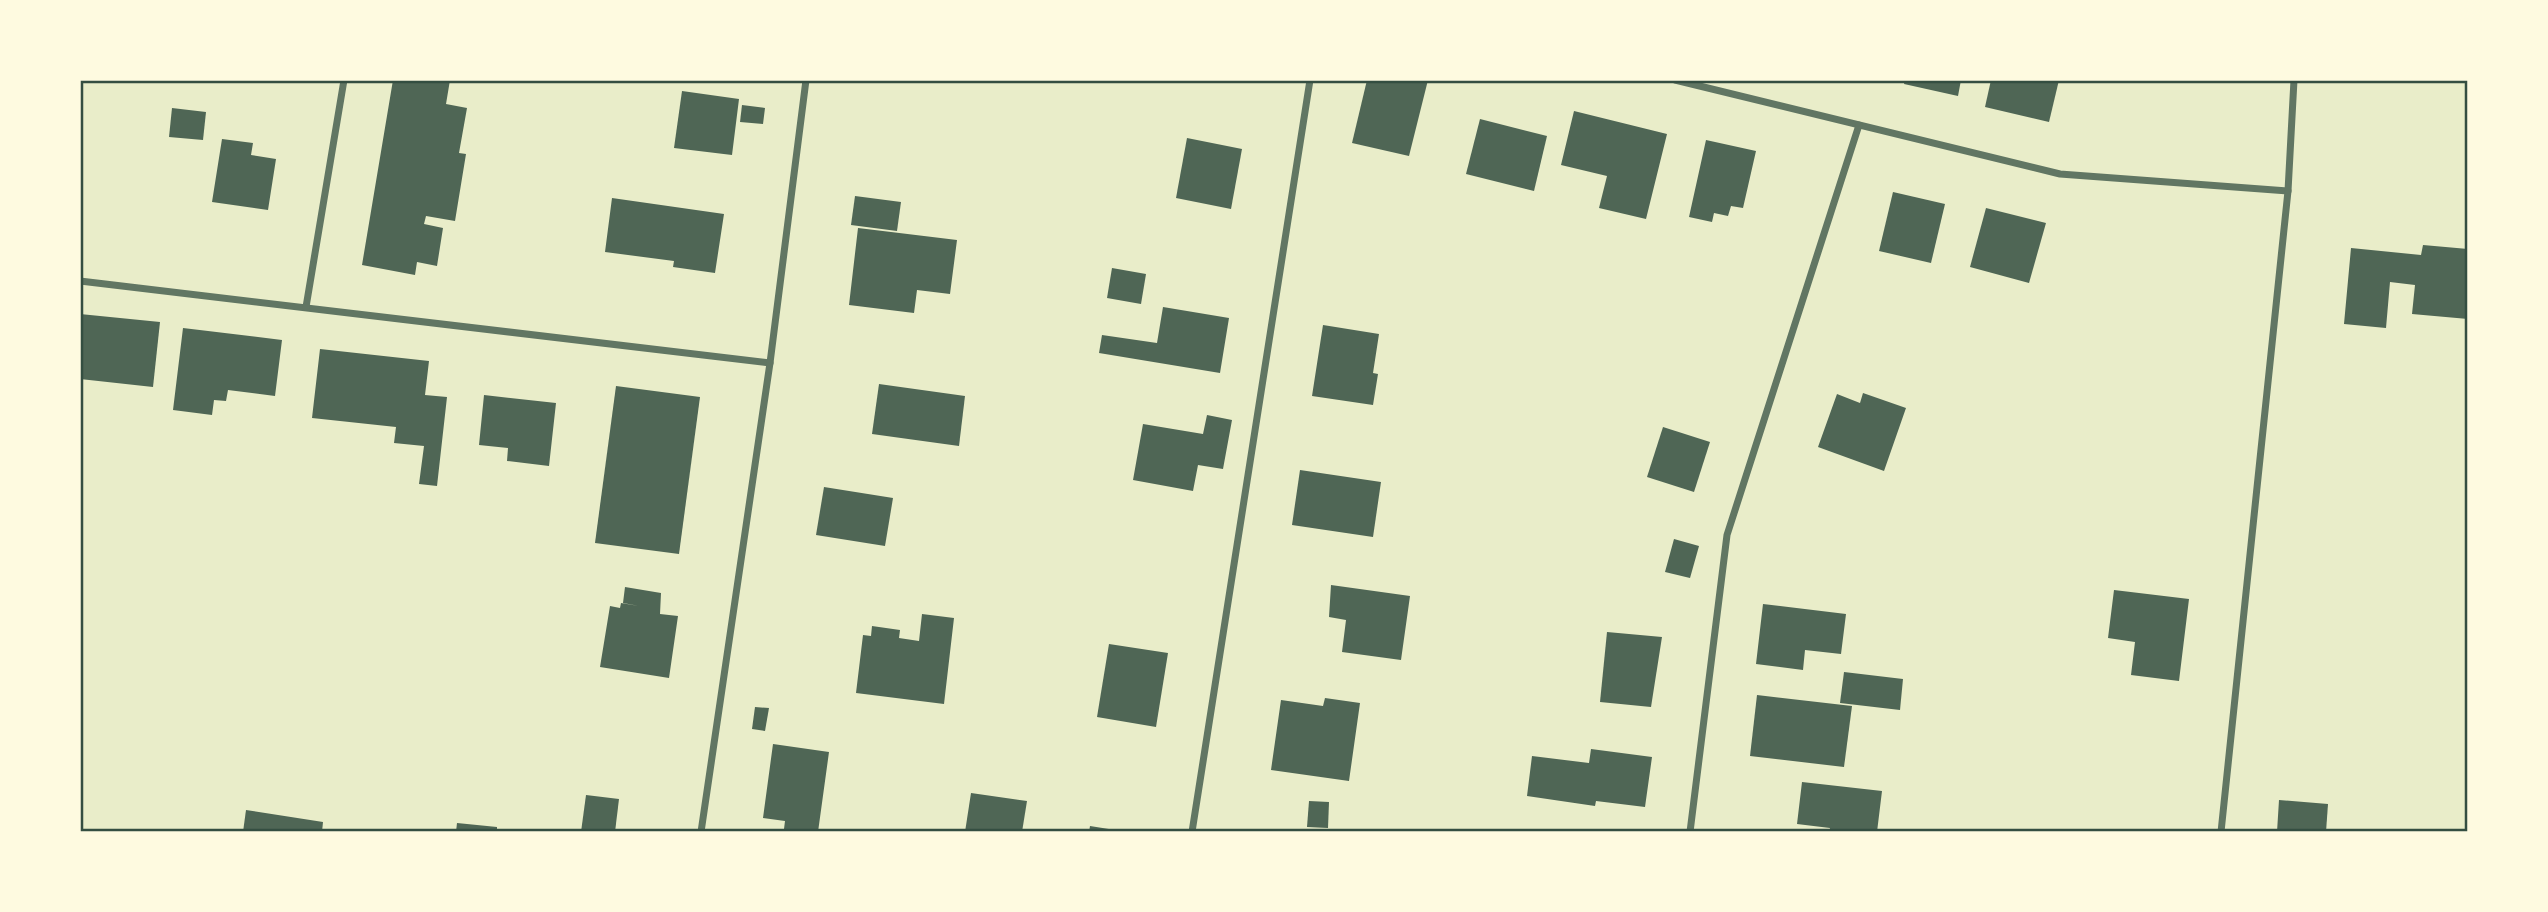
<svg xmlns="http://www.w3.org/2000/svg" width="2548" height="912" viewBox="0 0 2548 912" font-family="'Varela Round',sans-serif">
<rect width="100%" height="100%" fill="#e9edc9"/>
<!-- building -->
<g fill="#4f6655">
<path d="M393 80H450L446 104 467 108 459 153 466 154 455 221 426 216 424 224 443 228 437 266 417 262 415 275 362 265Z"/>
<path d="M1367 80H1428L1409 156 1352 143Z"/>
<path d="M1905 80H1961L1958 96 1904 84Z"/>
<path d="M1991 80H2059L2049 122 1985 107Z"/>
<path d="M682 91 739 99 732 155 674 148Z"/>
<path d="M742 105 765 108 763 124 740 122Z"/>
<path d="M172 108 206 112 203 140 169 137Z"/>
<path d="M1574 111 1667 134 1646 219 1599 208 1607 176 1561 165Z"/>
<path d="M1480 119 1547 136 1534 191 1466 174Z"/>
<path d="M1187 138 1242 149 1231 209 1176 198Z"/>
<path d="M222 139 253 143 251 155 276 159 268 210 212 202Z"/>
<path d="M1706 140 1756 151 1743 208 1731 206 1728 216 1714 213 1712 222 1689 217Z"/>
<path d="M1893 192 1945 204 1931 263 1879 251Z"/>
<path d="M855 196 901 202 897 231 851 225Z"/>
<path d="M612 198 724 214 715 273 673 267 674 261 605 252Z"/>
<path d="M1986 208 2046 223 2029 283 1970 267Z"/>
<path d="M858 228 957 240 950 294 917 290 914 313 849 305Z"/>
<path d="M2423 245 2468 249V319L2412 314 2415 285 2390 282 2386 328 2344 324 2351 248 2421 255Z"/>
<path d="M1112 268 1146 274 1141 304 1107 298Z"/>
<path d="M1163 307 1229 318 1220 373 1099 353 1102 335 1157 343Z"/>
<path d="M80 314 160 322 153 387 80 379Z"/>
<path d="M1323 325 1379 334 1373 373 1378 374 1373 405 1312 396Z"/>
<path d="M183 328 282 340 275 396 228 390 226 401 214 400 212 415 173 410Z"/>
<path d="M320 349 429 361 425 395 447 397 437 486 419 484 424 446 394 443 396 427 312 418Z"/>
<path d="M879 384 965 396 959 446 872 434Z"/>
<path d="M616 386 700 397 679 554 595 543Z"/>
<path d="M1863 393 1906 408 1884 471 1818 447 1837 394 1860 403Z"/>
<path d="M484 395 556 403 549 466 507 461 508 448 479 445Z"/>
<path d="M1207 415 1232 420 1223 469 1198 465 1193 491 1133 480 1143 424 1203 434Z"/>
<path d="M1663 427 1710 442 1694 492 1647 477Z"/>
<path d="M1300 470 1381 482 1373 537 1292 525Z"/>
<path d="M824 487 893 498 885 546 816 535Z"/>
<path d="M1674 539 1699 546 1690 578 1665 572Z"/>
<path d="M1331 585 1410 596 1401 660 1342 652 1346 620 1329 617Z"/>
<path d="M625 587 661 593 660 614 678 616 669 678 600 667 610 606 620 608 621 603 639 606 623 603Z"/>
<path d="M2114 590 2189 599 2179 681 2131 675 2135 642 2108 638Z"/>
<path d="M1763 604 1846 614 1841 654 1805 650 1803 670 1756 664Z"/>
<path d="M922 614 954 618 944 704 856 693 863 635 871 636 872 626 900 630 899 638 919 641Z"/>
<path d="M1607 632 1662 637 1651 707 1600 702Z"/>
<path d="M1109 644 1168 653 1156 727 1097 717Z"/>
<path d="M1844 672 1903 679 1900 710 1840 703Z"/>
<path d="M1757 695 1852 706 1844 767 1750 756Z"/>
<path d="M1325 698 1360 703 1349 781 1271 770 1281 700 1323 706Z"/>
<path d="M755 707 769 708 765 731 752 729Z"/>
<path d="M773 744 829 752 818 832 784 829 785 821 763 818Z"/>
<path d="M1591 749 1652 757 1645 807 1596 801 1595 806 1527 796 1532 756 1589 763Z"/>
<path d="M1802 782 1882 791 1877 832H1829L1830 828 1797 824Z"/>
<path d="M971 793 1027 801 1022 832H965Z"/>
<path d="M586 795 619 799 615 832H581Z"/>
<path d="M2279 800 2328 804 2326 832H2277Z"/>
<path d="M1309 801 1329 802 1328 828 1307 827Z"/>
<path d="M246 810 323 822 322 832H243Z"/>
<path d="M457 823 497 827V832H456Z"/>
<path d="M1090 826 1115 830V832H1089Z"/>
</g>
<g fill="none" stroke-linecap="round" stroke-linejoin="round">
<!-- minor -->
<g stroke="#617663" stroke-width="7">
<path d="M1675 80 2060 174 2288 191"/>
<path d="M80 281 770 363"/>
<path d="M306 307 344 80"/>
<path d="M701 832 770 363 806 80"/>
<path d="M1192 832 1310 80"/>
<path d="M1690 832 1727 535 1859 125"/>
<path d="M2221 832 2288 191 2294 80"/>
</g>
</g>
<!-- border -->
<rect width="2548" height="912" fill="none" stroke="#fefae0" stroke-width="164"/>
<rect x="82" y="82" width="2384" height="748" fill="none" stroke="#344e41" stroke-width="2.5"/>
</svg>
